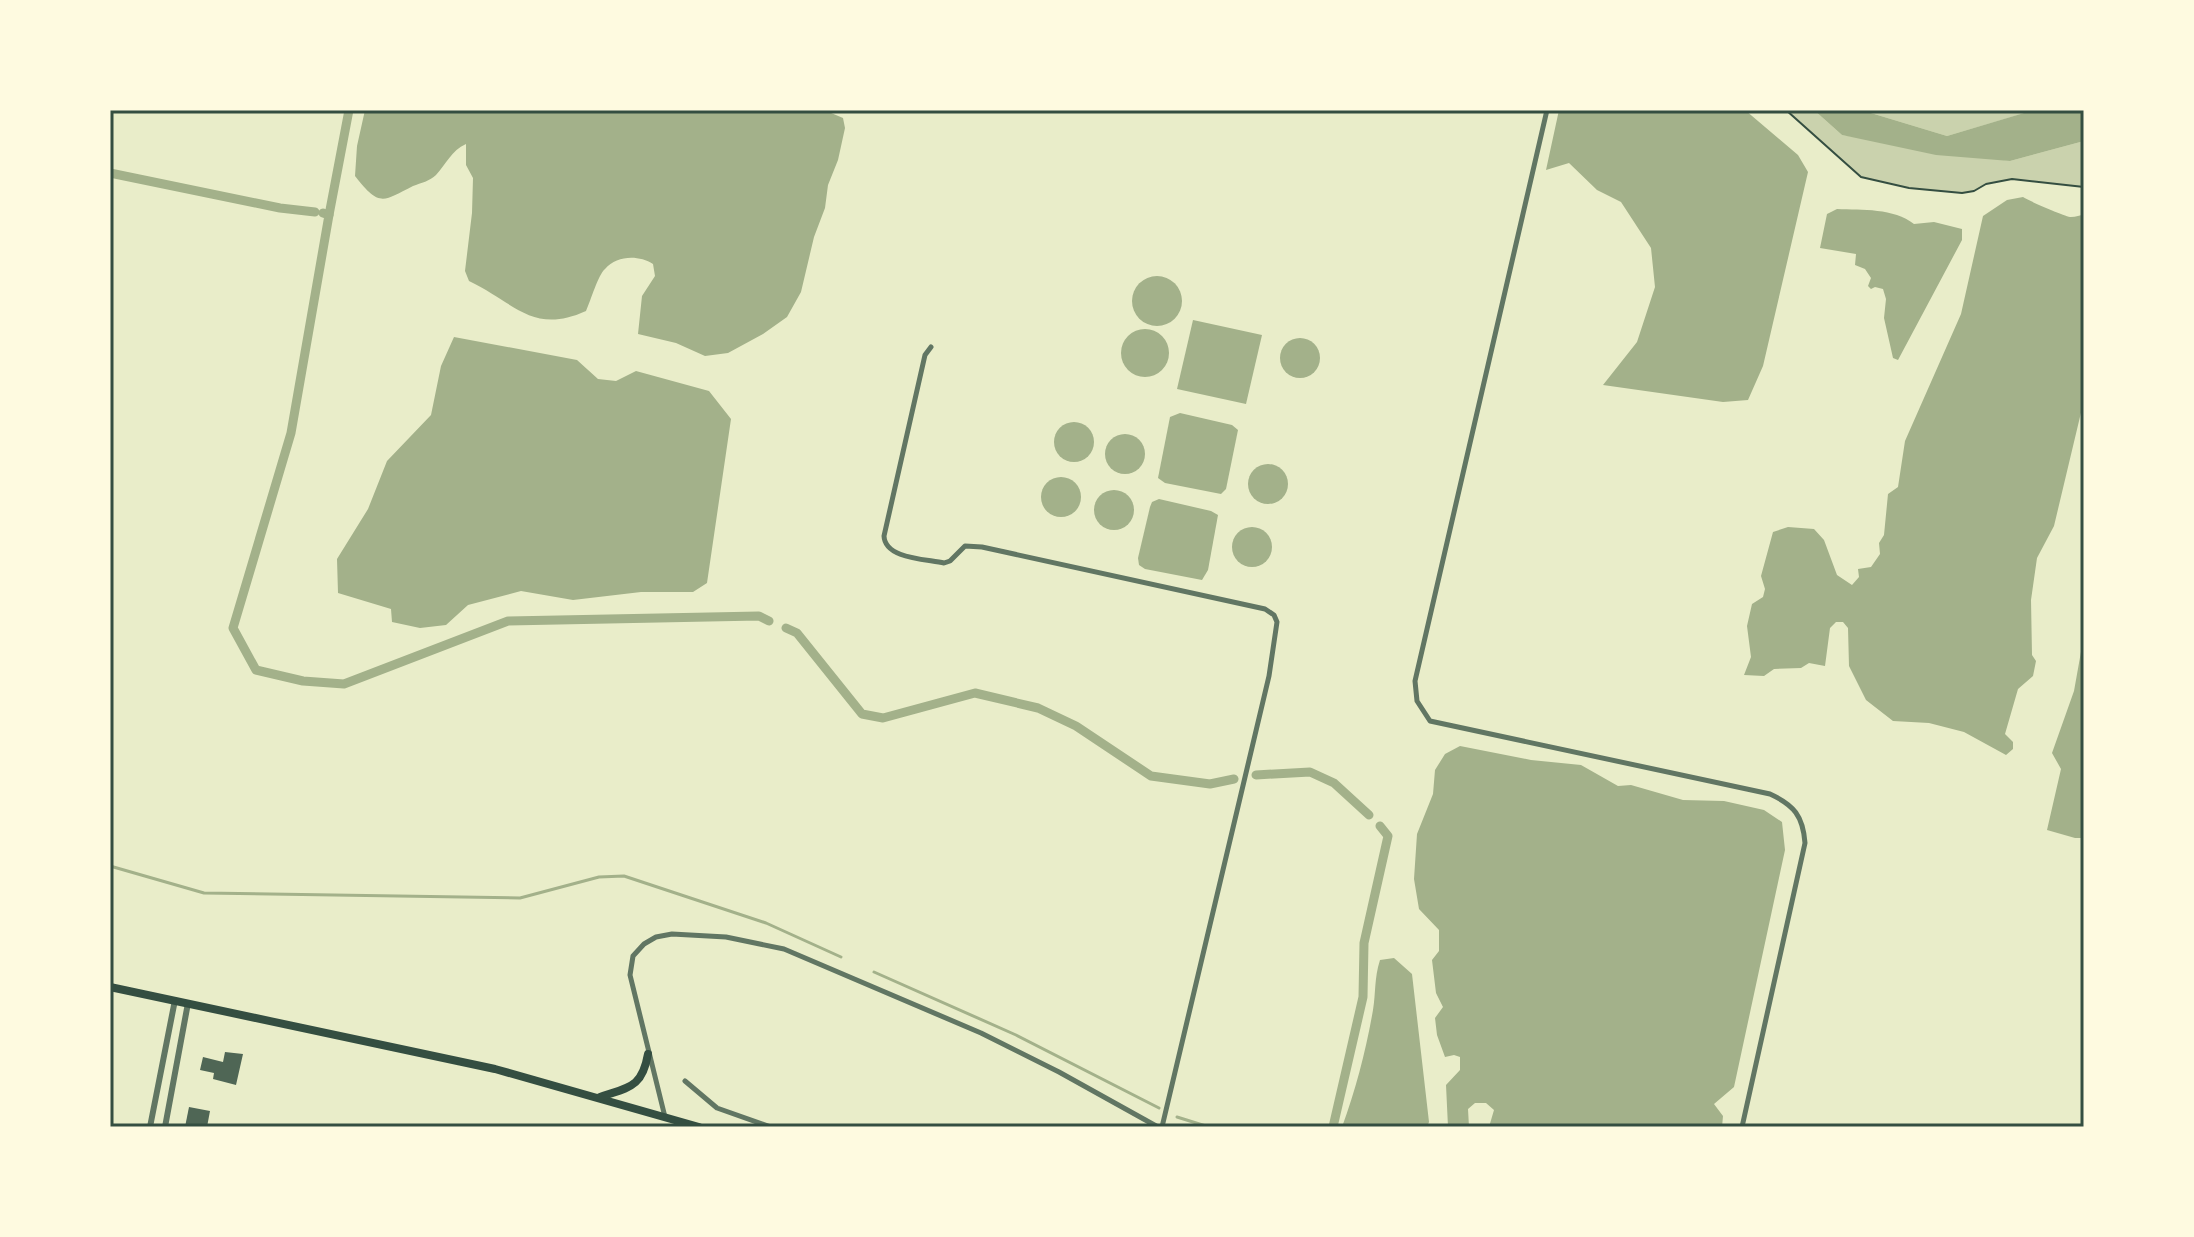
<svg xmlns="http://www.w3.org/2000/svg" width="2194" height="1237" viewBox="0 0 2194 1237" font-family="Commissioner,sans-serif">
<rect width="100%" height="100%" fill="#e9edc9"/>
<!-- green -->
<g fill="#cad2ad">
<path d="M1786 110H1814L1842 135 2010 161 2084 141V187L2012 179 1986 184 1974 191 1962 193 1909 188 1861 177Z"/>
<path d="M1861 110H2035L1947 136Z"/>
</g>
<!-- water -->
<g fill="#a3b18a">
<path d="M365 110H824L843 118 845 128 838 160 828 185 825 208 814 237 801 292 787 317 763 334 728 353 705 356 676 343 638 334 642 296 655 276 653 264C639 255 617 255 605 269 598 275 591 300 586 311 533 335 515 303 469 281L465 271 472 213 473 178 466 165V144C451 151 447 163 436 175 430 181 421 183 413 186 383 201 380 208 355 176L357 146Z"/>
<path d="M1559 110H1745L1798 155 1808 172 1763 366 1748 400 1723 402 1603 385 1637 342 1655 287 1651 248 1621 202 1597 190 1569 163 1546 170Z"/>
<path d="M1814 110H1861L1947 136 2034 110H2084V141L2010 161 1936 155 1842 135Z"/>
<path d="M2023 197C2029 201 2066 217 2071 217 2076 217 2080 215 2084 215V400L2054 526 2037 558 2031 600 2032 655 2036 661 2033 676 2018 689 2005 734 2013 742V749L2006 755 1964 732 1929 723 1893 721 1866 700 1849 666 1848 628 1843 622H1836L1830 628 1825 666 1809 663 1801 668 1774 669 1764 676 1744 675 1751 657 1747 626 1752 604 1763 597 1765 589 1761 576 1773 532 1788 527 1814 529 1824 540 1837 575 1852 585 1859 577 1858 569 1871 567 1880 554 1879 543 1884 535 1888 494 1898 487 1905 441 1961 314 1983 216 2007 200Z"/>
<path d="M1837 209C1862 210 1894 208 1914 224L1934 222 1962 229V240L1898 360 1893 358 1884 318 1886 299 1883 289 1875 287 1871 289 1868 286 1871 278 1865 269 1855 265 1856 254 1820 248 1827 214Z"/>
<circle cx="1157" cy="301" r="25"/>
<path d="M1193 320 1262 335 1246 404 1177 389Z"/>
<circle cx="1145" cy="353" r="24"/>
<path d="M454 337 577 360 598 379 616 381 636 371 709 391 731 419 707 583 693 592H641L573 600 521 591 468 605 446 625 420 628 392 622 391 609 338 593 337 559 368 509 387 461 431 415 441 366Z"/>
<circle cx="1300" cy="358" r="20"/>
<path d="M1180 413 1232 425 1238 430 1226 489 1221 494 1165 483 1158 478 1170 417Z"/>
<circle cx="1074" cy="442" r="20"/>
<circle cx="1125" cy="454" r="20"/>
<circle cx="1268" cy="484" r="20"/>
<circle cx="1061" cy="497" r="20"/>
<circle cx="1114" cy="510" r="20"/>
<path d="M1159 499 1211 511 1218 515 1208 570 1202 580 1145 569 1139 565 1138 558 1150 507 1152 502Z"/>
<circle cx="1252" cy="547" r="20"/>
<path d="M2084 635V838H2075L2047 830 2061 769 2052 753 2074 691Z"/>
<path d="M1460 746 1531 760 1581 765 1618 786 1631 785 1683 800 1724 801 1764 810 1782 822 1785 850 1734 1087 1714 1104 1723 1116 1722 1127H1489L1494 1110 1486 1103H1475L1468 1109 1469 1127H1448L1446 1085 1460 1070V1057L1454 1055 1445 1057 1437 1035 1435 1018 1443 1007 1436 993 1432 960 1439 951V930L1419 909 1414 879 1417 834 1433 794 1435 770 1445 754Z"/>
<path d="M1394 958 1412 974 1429 1122 1427 1127H1342C1356 1089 1366 1050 1373 1010 1376 992 1374 979 1380 960Z"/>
</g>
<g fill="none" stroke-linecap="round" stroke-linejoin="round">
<!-- stream -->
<g stroke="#a3b18a" stroke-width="3">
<path d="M110 866 204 893 520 898 599 877 624 876 766 923 841 957"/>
<path d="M874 972 1016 1035 1159 1108"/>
<path d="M1177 1117 1209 1127"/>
</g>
<!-- canal -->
<g stroke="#a3b18a" stroke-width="9">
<path d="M110 173 280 208 315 212"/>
<path d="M323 213 329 215 291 433 233 628 256 670 303 681 344 684 508 621 759 616 769 621"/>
<path d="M329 215 349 110"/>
<path d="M786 628 797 633 862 714 883 718 975 693 1038 708 1076 726 1151 776 1210 784 1234 779"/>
<path d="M1256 775 1310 772 1334 783 1369 815"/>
<path d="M1333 1127 1363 997 1364 943 1388 836 1380 826"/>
</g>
</g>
<!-- building -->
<g fill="#4f6655">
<path d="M225 1052 243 1054 236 1085 213 1079 214 1073 200 1070 203 1057 223 1062Z"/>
<path d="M189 1107 210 1111 207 1127H185Z"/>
</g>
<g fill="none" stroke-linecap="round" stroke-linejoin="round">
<!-- path -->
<path stroke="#344e41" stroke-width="2" d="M1786 110 1861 177 1909 188 1962 193 1974 191 1986 184 2012 179 2084 187"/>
<!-- minor -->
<g stroke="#617663" stroke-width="5">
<path d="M1547 110 1415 681 1417 701 1430 721 1770 794C1794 805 1803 816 1805 843L1742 1127"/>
<path d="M931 347 925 355 884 536C885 559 926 559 944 563L950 561 965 546 982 547 1265 609 1274 615 1277 622 1269 676 1162 1127"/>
<path d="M685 1081 717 1108 771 1127"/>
<path d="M665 1117 630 975 633 956 644 944 656 937 672 934 726 937 784 949 981 1033 1059 1072 1158 1127"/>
</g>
<!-- tertiary -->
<g stroke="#617663" stroke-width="6">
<path d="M150 1127 175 1000"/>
<path d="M165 1127 188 1003"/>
</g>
<!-- primary -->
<g stroke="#344e41" stroke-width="8">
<path d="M110 987 495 1069 699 1127"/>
<path d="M600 1097C629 1087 642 1088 648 1054"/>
</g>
</g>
<!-- border -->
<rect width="2194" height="1237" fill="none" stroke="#fefae0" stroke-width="224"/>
<rect x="112" y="112" width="1970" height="1013" fill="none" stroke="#344e41" stroke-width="3"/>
</svg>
